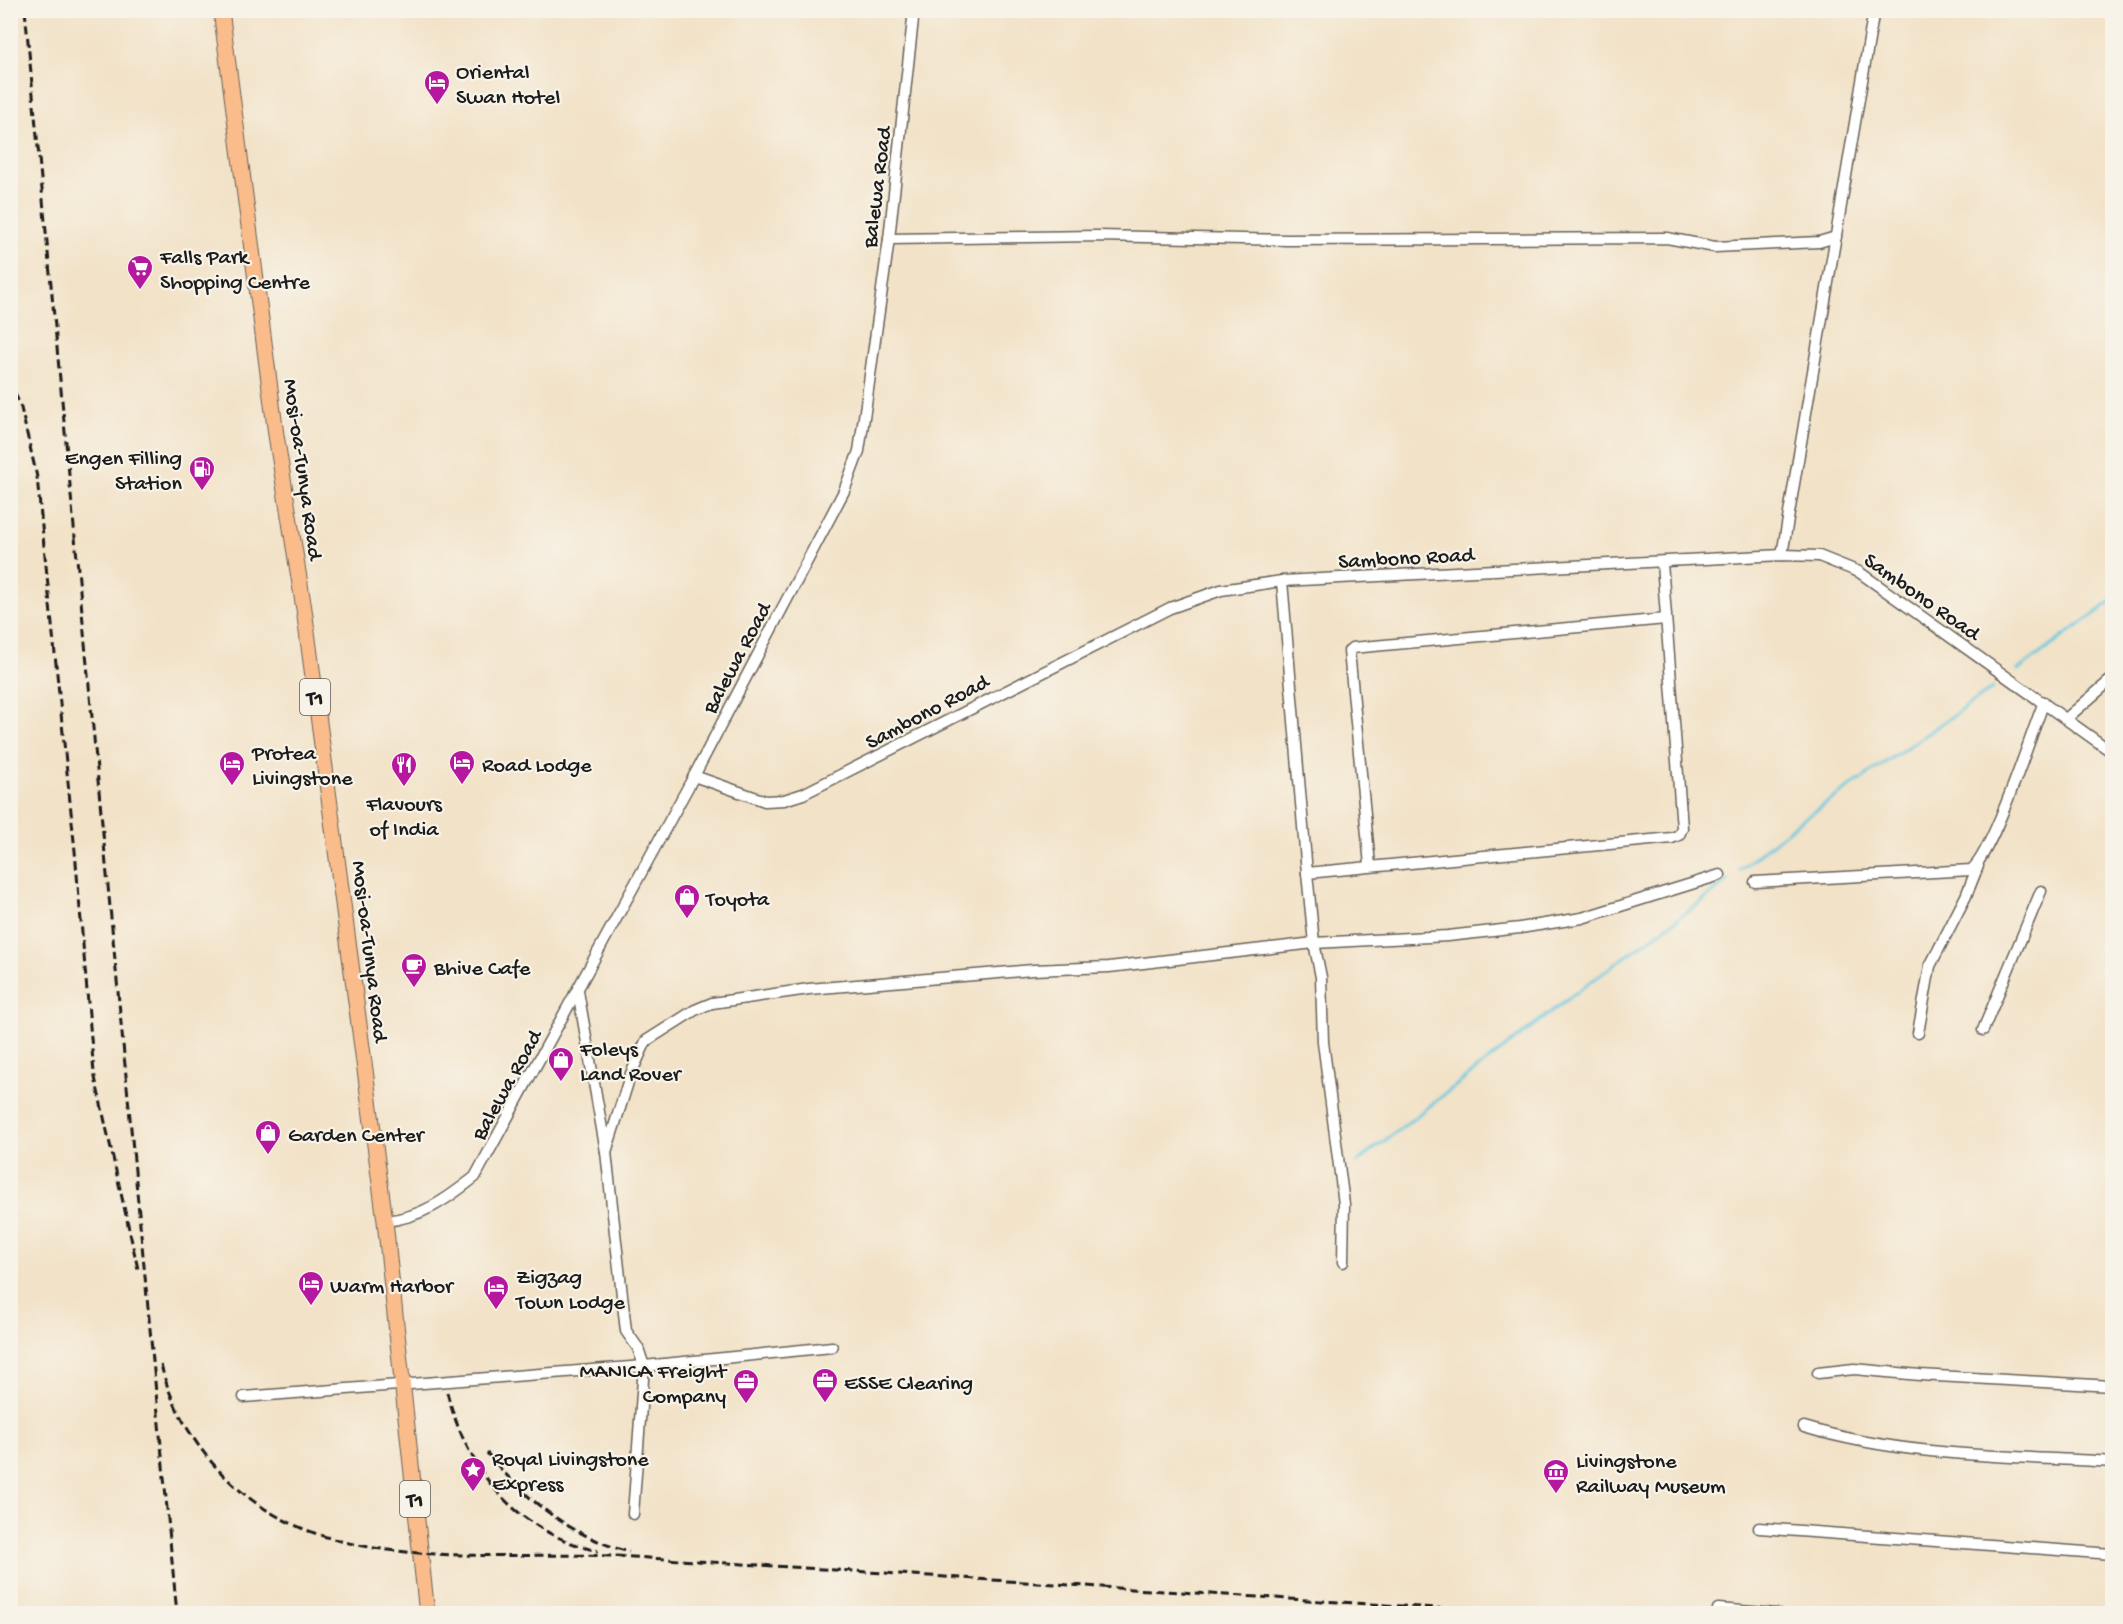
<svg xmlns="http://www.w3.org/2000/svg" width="2123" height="1624" viewBox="0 0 2123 1624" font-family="'Gochi Hand',sans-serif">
<rect width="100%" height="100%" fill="#f7f3e8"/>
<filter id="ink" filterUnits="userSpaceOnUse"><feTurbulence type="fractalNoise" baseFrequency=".0167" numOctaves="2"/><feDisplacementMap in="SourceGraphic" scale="12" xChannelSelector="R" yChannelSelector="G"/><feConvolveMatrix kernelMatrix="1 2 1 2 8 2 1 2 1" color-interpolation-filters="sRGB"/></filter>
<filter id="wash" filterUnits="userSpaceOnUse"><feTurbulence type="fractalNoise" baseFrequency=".008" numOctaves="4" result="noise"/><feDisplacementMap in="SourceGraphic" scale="24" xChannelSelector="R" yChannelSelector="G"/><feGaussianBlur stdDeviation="1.35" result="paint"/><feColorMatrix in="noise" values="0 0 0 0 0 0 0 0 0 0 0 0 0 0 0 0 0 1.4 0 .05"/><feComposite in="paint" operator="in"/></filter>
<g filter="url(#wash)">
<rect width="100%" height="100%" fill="#f2e2c7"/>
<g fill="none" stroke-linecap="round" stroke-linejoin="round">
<!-- stream -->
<g stroke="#62c7df" stroke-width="3">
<path d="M2018 670 2112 601"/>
<path d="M1740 870 1792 827 1993 688"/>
<path d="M1356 1163 1578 991 1701 902 1728 880"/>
</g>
</g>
</g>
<g filter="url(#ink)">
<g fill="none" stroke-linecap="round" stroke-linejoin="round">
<defs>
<g id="minor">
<path d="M889 239 1097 236 1287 240 1667 238 1715 247 1819 242 1836 237"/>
<path d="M1782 555 1874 10"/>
<path d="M1282 581 1307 873 1314 943 1321 977 1323 1042 1344 1204 1343 1262"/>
<path d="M2067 718 2112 679"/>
<path d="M694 776 765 801 784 800 803 794 1170 608 1221 590 1282 581 1782 555 1819 556 1859 572 2112 752"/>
<path d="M1370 865 1349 651 1352 648 1666 619"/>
<path d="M1307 873 1672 838 1679 835 1682 828 1662 563"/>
<path d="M1755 882 1971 870C1993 853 2031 734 2044 702"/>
<path d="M578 991 606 1152 626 1331 638 1348 644 1366 633 1514"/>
<path d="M1983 1030 2041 891"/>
<path d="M1918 1033 1930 966 1966 896 1978 866"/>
<path d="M606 1152 630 1076 646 1041 695 1010 712 1003 809 989 1033 970 1109 967 1314 943 1448 936 1520 928 1582 918 1720 875"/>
<path d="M385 1221C421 1218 447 1199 475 1177L694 776 844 491 859 451 866 404 889 239 914 10"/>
<path d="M1818 1373 1854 1369 1920 1375 2112 1386"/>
<path d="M244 1397 644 1366 832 1347"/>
<path d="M1804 1427C1903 1457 2010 1456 2112 1462"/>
<path d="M1759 1528 2112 1554"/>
<path d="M1718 1609 1777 1614"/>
</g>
<path id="highway" d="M221 10 276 435 304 609 385 1221 427 1614"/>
</defs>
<!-- minor casing -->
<use href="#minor" stroke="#676158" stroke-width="13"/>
<!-- highway casing -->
<use href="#highway" stroke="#676158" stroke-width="17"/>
<!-- minor -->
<use href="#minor" stroke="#fff" stroke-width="10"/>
<!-- highway -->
<use href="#highway" stroke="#fabc8b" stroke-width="15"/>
<!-- rail -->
<g stroke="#1c1c1c" stroke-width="3" stroke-dasharray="9 4.5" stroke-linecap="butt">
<path d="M25 10 177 1614"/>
<path d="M10 380 21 408 37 477 75 851 94 1073 138 1269"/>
<path d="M161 1365C179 1436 231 1498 299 1527 397 1569 527 1550 633 1557 933 1576 1234 1596 1534 1614"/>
<path d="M447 1392C467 1471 516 1532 598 1551"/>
<path d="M487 1453C526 1500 569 1535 629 1552"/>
</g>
</g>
</g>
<!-- icons -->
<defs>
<symbol id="hotel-pin" viewBox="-11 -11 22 30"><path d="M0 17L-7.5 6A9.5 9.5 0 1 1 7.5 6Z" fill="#b5179e" stroke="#f7f3e8"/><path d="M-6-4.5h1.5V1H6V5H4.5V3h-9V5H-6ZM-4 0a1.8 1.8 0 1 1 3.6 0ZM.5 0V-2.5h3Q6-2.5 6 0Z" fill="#fff"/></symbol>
<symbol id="supermarket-pin" viewBox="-11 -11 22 30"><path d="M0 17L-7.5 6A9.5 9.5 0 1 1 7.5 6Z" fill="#b5179e" stroke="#f7f3e8"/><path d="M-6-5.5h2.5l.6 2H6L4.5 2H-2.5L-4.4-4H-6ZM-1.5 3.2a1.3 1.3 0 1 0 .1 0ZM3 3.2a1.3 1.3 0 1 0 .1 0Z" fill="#fff"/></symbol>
<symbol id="fuel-pin" viewBox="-11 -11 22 30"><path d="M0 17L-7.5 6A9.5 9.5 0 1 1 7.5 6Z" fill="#b5179e" stroke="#f7f3e8"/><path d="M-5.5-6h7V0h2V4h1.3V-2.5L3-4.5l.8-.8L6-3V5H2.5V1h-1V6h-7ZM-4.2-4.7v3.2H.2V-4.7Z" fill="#fff"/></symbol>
<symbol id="restaurant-pin" viewBox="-11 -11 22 30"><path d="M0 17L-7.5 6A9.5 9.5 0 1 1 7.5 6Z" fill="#b5179e" stroke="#f7f3e8"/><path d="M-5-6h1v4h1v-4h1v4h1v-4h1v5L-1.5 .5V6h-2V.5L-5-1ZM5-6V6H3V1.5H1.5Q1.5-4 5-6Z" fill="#fff"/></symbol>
<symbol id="shop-pin" viewBox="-11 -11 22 30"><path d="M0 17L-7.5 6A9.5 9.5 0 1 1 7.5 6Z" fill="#b5179e" stroke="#f7f3e8"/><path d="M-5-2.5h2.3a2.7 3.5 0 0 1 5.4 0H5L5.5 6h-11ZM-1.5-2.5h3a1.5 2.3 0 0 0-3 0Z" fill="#fff"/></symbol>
<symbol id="cafe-pin" viewBox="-11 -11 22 30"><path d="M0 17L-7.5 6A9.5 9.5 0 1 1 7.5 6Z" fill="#b5179e" stroke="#f7f3e8"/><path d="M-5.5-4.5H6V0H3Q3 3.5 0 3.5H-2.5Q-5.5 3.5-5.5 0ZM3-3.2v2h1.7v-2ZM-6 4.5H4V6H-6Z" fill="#fff"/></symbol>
<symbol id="office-pin" viewBox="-11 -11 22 30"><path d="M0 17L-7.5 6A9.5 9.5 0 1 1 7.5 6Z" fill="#b5179e" stroke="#f7f3e8"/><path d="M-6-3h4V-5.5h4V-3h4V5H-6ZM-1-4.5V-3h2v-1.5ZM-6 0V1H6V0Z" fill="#fff"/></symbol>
<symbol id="sight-pin" viewBox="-11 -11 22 30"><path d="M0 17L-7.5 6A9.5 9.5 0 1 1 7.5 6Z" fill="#b5179e" stroke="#f7f3e8"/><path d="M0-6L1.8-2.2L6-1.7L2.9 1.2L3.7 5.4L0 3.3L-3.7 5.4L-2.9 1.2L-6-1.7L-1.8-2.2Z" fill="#fff"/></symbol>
<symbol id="museum-pin" viewBox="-11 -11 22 30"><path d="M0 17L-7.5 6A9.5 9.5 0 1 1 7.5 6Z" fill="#b5179e" stroke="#f7f3e8"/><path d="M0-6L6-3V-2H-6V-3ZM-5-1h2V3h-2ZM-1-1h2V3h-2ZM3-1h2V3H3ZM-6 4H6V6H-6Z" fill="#fff"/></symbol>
</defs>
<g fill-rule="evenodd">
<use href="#hotel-pin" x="422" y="68" width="30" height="40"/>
<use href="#supermarket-pin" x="125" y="253" width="30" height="40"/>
<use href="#fuel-pin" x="187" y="454" width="30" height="40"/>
<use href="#hotel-pin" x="447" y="748" width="30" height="40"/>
<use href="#hotel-pin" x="217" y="749" width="30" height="40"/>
<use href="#restaurant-pin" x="389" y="750" width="30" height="40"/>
<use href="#shop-pin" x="672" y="882" width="30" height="40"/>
<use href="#cafe-pin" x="399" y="951" width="30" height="40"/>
<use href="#shop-pin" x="546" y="1045" width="30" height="40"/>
<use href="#shop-pin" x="253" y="1118" width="30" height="40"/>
<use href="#hotel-pin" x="296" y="1269" width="30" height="40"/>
<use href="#hotel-pin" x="481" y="1273" width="30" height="40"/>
<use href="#office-pin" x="810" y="1366" width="30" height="40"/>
<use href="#office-pin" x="731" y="1367" width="30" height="40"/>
<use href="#sight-pin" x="458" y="1455" width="30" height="40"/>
<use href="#museum-pin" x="1541" y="1457" width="30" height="40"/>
</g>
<g text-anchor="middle" stroke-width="4.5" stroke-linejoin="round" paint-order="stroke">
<!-- shield labels -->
<g fill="#f7f3e8" stroke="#5e5c59" stroke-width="1.5">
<rect x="300" y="679" width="30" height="36" rx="4.5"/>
<rect x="400" y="1481" width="30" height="36" rx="4.5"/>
</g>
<g font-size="21" font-weight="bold" fill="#1c1c1c">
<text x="315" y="704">T1</text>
<text x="415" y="1506">T1</text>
</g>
<!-- poi labels -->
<g font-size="22" fill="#1c1c1c" stroke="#f7f3e8" text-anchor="start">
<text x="456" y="78">Oriental<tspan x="456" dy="25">Swan Hotel</tspan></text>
<text x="160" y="263">Falls Park<tspan x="160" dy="25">Shopping Centre</tspan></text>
<text x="182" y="464" text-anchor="end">Engen Filling<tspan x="182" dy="25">Station</tspan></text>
<text x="252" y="759">Protea<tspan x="252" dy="25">Livingstone</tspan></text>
<text x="482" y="771">Road Lodge</text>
<text x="404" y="810" text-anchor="middle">Flavours<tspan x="404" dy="25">of India</tspan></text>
<text x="706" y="905">Toyota</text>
<text x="434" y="974">Bhive Cafe</text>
<text x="580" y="1055">Foleys<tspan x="580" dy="25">Land Rover</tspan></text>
<text x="288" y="1141">Garden Center</text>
<text x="516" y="1283">Zigzag<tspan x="516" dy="25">Town Lodge</tspan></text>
<text x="330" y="1292">Warm Harbor</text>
<text x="726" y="1377" text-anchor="end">MANICA Freight<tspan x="726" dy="25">Company</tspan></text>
<text x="844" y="1389">ESSE Clearing</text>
<text x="492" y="1465">Royal Livingstone<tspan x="492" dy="25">Express</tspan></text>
<text x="1576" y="1467">Livingstone<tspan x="1576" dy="25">Railway Museum</tspan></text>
</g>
<!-- street labels -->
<g font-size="22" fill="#1c1c1c" stroke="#f7f3e8">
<text transform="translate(875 187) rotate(-83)" y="8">Balewa Road</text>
<text transform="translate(305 469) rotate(82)" y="8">Mosi-oa-Tunya Road</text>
<text transform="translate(1406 556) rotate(-3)" y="8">Sambono Road</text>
<text transform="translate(1923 595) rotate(35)" y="8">Sambono Road</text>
<text transform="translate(735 657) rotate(-62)" y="8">Balewa Road</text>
<text transform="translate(926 710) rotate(-28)" y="8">Sambono Road</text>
<text transform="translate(372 951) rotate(83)" y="8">Mosi-oa-Tunya Road</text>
<text transform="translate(505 1084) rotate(-61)" y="8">Balewa Road</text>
</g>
</g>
<!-- margin -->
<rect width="2123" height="1624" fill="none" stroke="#f7f3e8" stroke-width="36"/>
</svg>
